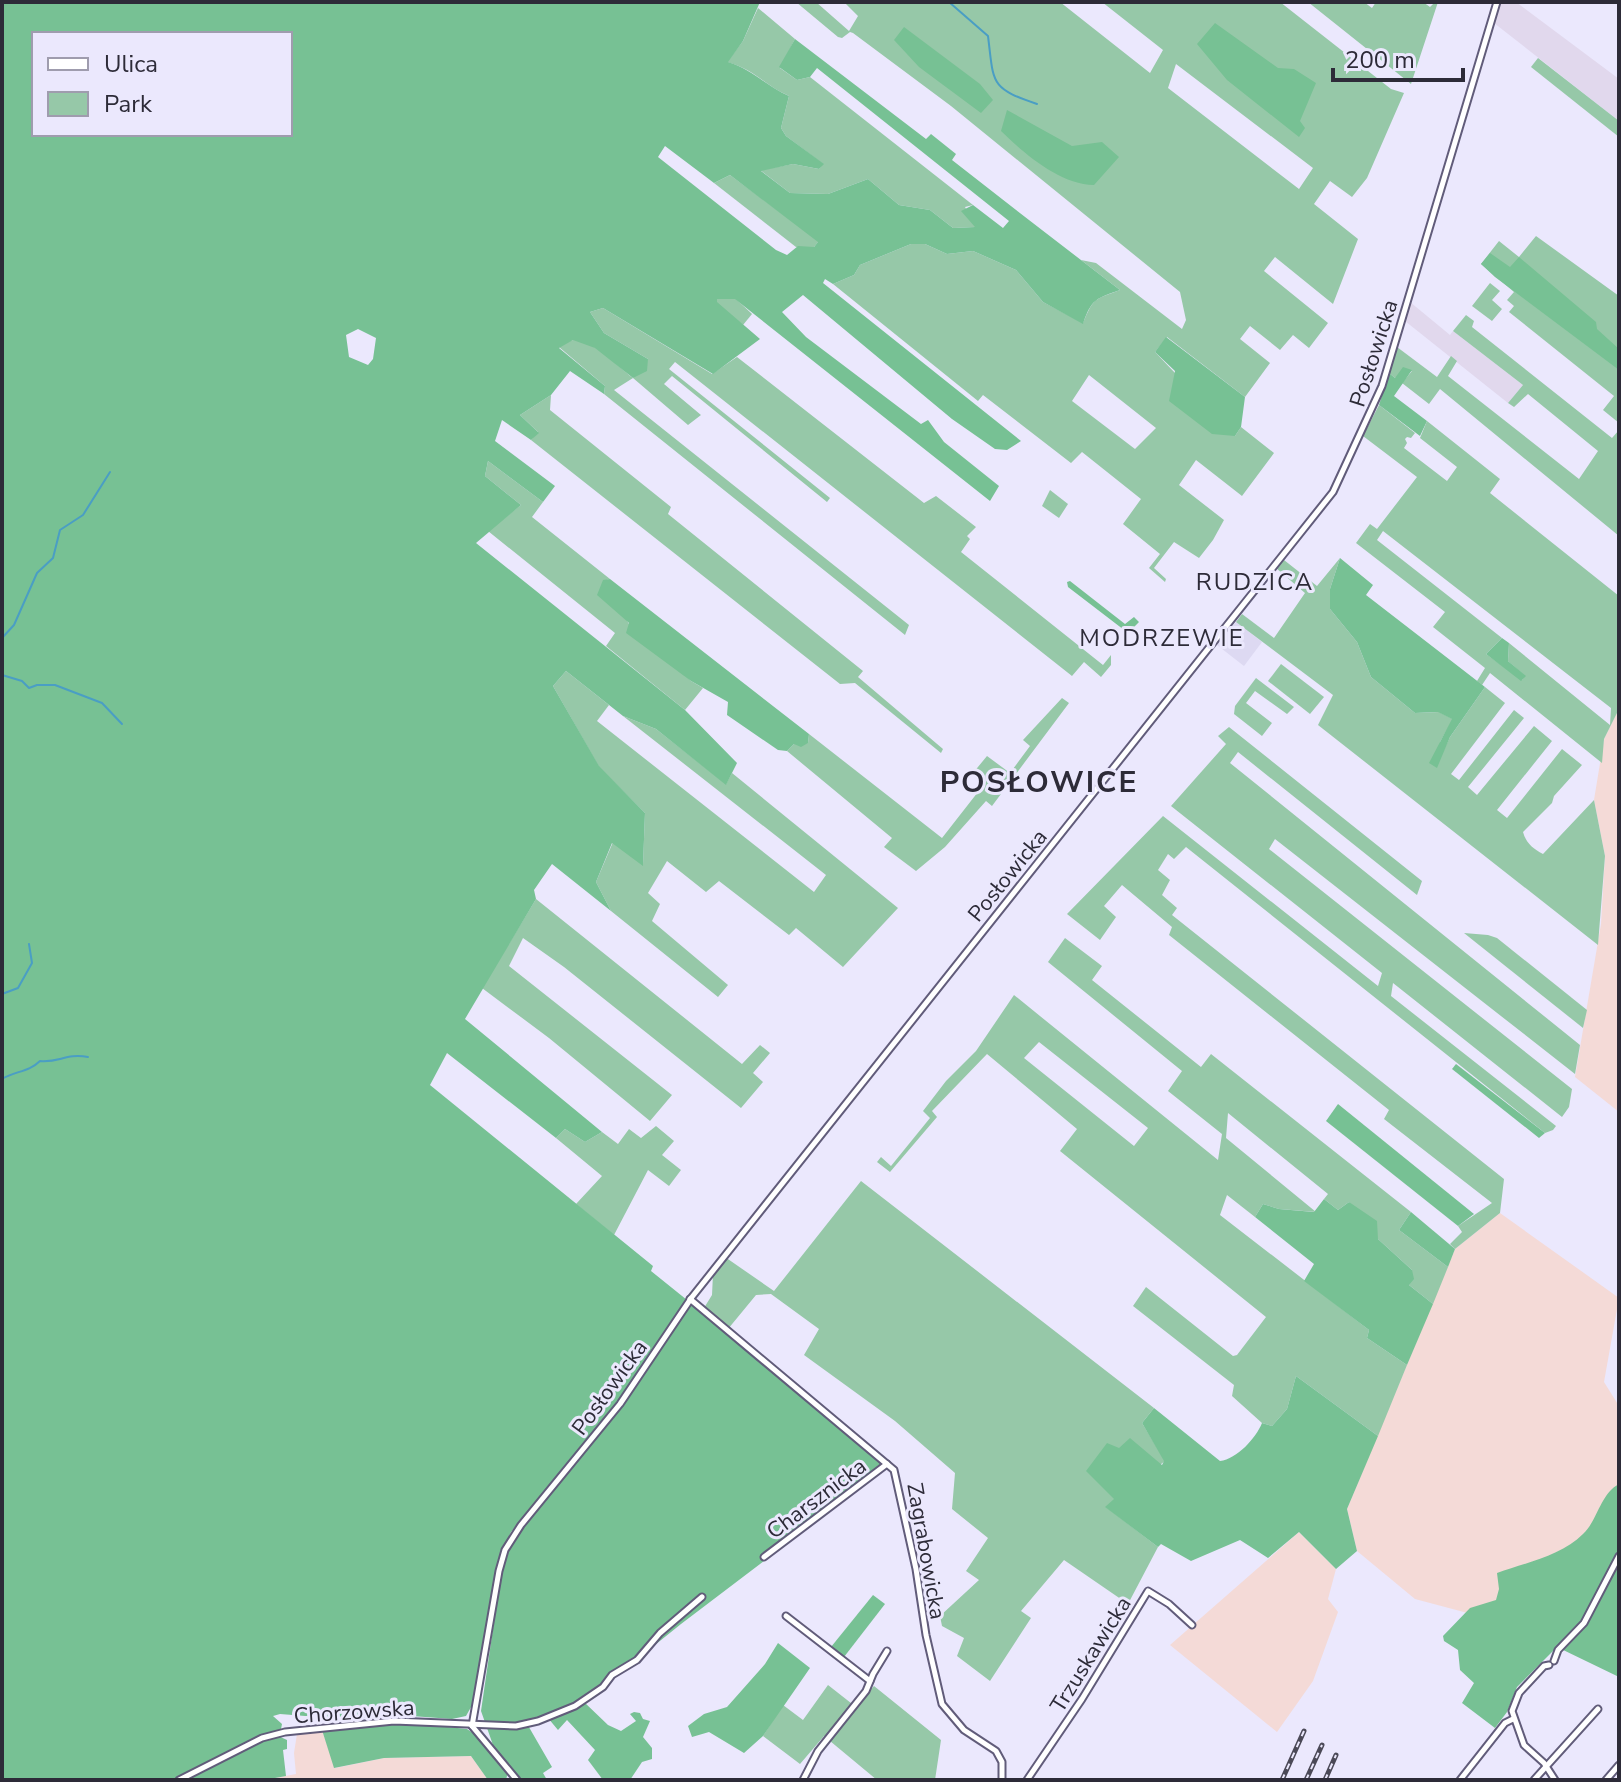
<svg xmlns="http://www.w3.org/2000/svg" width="1621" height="1782" viewBox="0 0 1621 1782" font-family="'Nunito Sans',sans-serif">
<rect width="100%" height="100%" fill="#ebe8fd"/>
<!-- commercial -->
<g fill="#e1d8ed">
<path d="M1500 2H1516L1619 79V121L1494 23Z"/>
<path d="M1410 302 1450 335 1453 331 1523 385 1508 403 1405 321Z"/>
</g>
<!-- industrial -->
<g fill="#f4dad7">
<path d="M1619 709V1112L1575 1077 1601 924 1605 856 1594 800 1604 739Z"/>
<path d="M1500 1213 1619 1298 1604 1382 1619 1406V1538L1475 1615 1415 1599 1357 1551 1347 1509 1455 1249Z"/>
<path d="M1299 1532 1336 1569 1328 1599 1338 1612 1313 1681 1277 1732 1170 1645Z"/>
<path d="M322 1730 335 1768 384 1758 471 1756 488 1780H264L296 1774 294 1753 297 1734Z"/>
</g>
<!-- built -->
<path fill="#ddd9f2" d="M1236 622 1262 642 1244 666 1217 645Z"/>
<!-- green -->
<g fill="#96c8a8" fill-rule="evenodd">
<path d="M796 2H816L849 31 858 16 844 2H1060L1150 73 1163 50 1102 2H1280L1391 89 1404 93 1367 178 1352 197 1330 181 1314 204 1358 239 1333 304 1275 257 1264 271 1328 323 1309 348 1293 335 1280 350 1250 326 1240 339 1270 363 1245 397 1167 337 1155 352 1235 436 1241 427 1274 453 1242 496 1196 460 1179 485 1224 520 1213 540 1199 558 1174 542 1154 568 1166 579 1165 582 1149 568 1160 554 1123 524 1141 499 1082 452 1071 463 983 395 978 401 833 284 854 275 860 265 911 244H925L947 254 973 251 1016 270 1043 302 1083 323C1094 297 1094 300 1120 290L1081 260 1096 263 1182 329 1186 320 1180 292 951 106 853 33 850 32 842 38 838 37ZM1176 64 1313 168 1299 189 1168 88ZM1089 375 1156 428 1135 449 1072 401Z"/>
<path d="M1308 2H1364L1372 8 1376 2H1423L1430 7 1435 2H1438L1411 84Z"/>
<path d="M758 8 795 39 780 68 797 80 810 77 973 205 965 207 976 227 953 228 930 210 899 205 868 179 828 194 790 193 760 170 793 164 819 169 823 164 786 136 781 128 789 96C764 85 754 69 727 62L743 41Z"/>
<path d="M1538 58 1619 121V137L1531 67Z"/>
<path d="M730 175 819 241 814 247H796L714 183Z"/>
<path d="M1536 236 1619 296V423L1603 410 1614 396 1509 312 1514 306 1507 300 1514 292 1481 264 1499 241 1519 257Z"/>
<path d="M1490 283 1500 291 1492 300 1502 309 1492 321 1472 306Z"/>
<path d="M717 299H736L752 314 743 325 716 303Z"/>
<path d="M603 308 712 374 737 357 924 503 936 496 976 527 967 536 970 539 961 552 1103 665 1111 655V665L1101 677 1084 662 1072 676 675 362 669 369 830 498 827 502 672 376 664 384 701 415 688 425 633 378 614 390 909 625 905 635 604 394 605 386 559 347C565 344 571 339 577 340 597 343 617 366 633 378L648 359 604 333 590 312Z"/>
<path d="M1466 315 1474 321 1472 327 1612 438 1619 430V536L1440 389 1429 404 1402 383 1412 371 1395 378 1389 373 1397 347 1437 377 1451 356 1457 361 1448 376 1579 479 1598 451 1528 394 1514 407 1508 403 1523 385 1453 331Z"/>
<path d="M551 395 550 410 671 507 668 514 863 671 858 677 943 749 941 753 855 683 840 684 531 440 538 432 520 415Z"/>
<path d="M1379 405 1415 433 1411 438 1407 437 1405 439 1407 443 1404 448 1447 481 1457 467 1420 438 1427 421 1500 479 1490 493 1619 596V709L1604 739 1602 763 1490 673 1482 685 1477 681 1485 668 1433 627 1445 612 1356 543 1370 524 1377 529 1417 477 1363 436ZM1383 531 1611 708 1610 725 1509 643 1508 661 1525 676 1522 680 1486 654 1502 638 1377 540Z"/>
<path d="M488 461 543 502 532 517 610 579 603 581 629 624 691 681 703 688 685 710 606 646 615 633 488 531 521 505 485 476Z"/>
<path d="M1050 490 1068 504 1059 518 1042 506Z"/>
<path d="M1340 558 1330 589V609L1357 642 1371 677 1415 713 1439 712 1453 719 1440 742 1439 760 1450 737 1485 687 1505 703 1451 774 1459 780 1514 710 1524 718 1468 787 1477 795 1534 726 1552 741 1497 810 1507 818 1562 749 1582 765 1554 796 1552 803 1523 832C1526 843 1533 849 1543 854L1594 800 1605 856 1598 945 1318 725 1333 695 1236 622 1242 614 1274 638 1305 593 1276 568 1284 560 1317 586Z"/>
<path d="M1281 664 1324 697 1310 714 1268 681Z"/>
<path d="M566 671 609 705 597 721 814 892 826 875 623 716 656 729 726 784 732 773 898 908 843 967 796 928 789 935 719 881 706 892 667 861 648 893 660 904 652 921 728 985 718 997 611 911 596 882 613 842 643 865 645 813 599 767 553 686Z"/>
<path d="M1256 678 1294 707 1287 714 1255 691 1246 703 1272 723 1262 736 1234 714 1235 706Z"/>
<path d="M1062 698 1069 703 992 806 986 801 945 847 916 871 884 847 892 838 787 751 794 744 808 743 809 734 942 838 985 783 973 773 987 756 1010 773 1030 746 1023 740Z"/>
<path d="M1229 727 1422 881 1417 895 1238 752 1230 763 1580 1045 1575 1074 1275 839 1269 849 1572 1089 1569 1107 1562 1117 1393 983 1391 996 1556 1126 1553 1130 1545 1133 1186 847 1174 859 1168 854 1158 870 1170 880 1162 895 1177 908 1172 915 1504 1179 1500 1213 1455 1249 1450 1244 1462 1232 1458 1226 1492 1203 1384 1119 1389 1110 1169 935 1172 927 1122 885 1104 906 1116 917 1100 940 1067 914 1163 816 1378 986 1382 973 1171 806 1226 744 1218 736Z"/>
<path d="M536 899 742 1064 760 1045 770 1053 753 1073 763 1082 741 1108 564 967 523 938 509 966 672 1095 650 1121 549 1038 482 988Z"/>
<path d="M1464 933 1488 935 1497 938 1587 1010 1583 1028Z"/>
<path d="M1065 938 1102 966 1092 980 1201 1067 1211 1054 1411 1212 1399 1230 1448 1267 1433 1304 1409 1285 1412 1270 1378 1239 1349 1202 1338 1210 1324 1199 1328 1194 1228 1113 1226 1138 1316 1212 1279 1209 1263 1204 1255 1217 1227 1195 1220 1215 1369 1330 1367 1338 1407 1365 1378 1436 1296 1376 1287 1409 1272 1426 1262 1423 1232 1396 1234 1385 1133 1306 1146 1287 1233 1356 1237 1355 1266 1317 1060 1151 1077 1129 987 1054 932 1111 937 1117 890 1172 877 1162 881 1157 891 1166 930 1118 923 1111 946 1081 976 1051 1014 995 1218 1160 1222 1134 1168 1091 1182 1071 1048 962ZM1039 1042 1148 1128 1134 1146 1024 1058Z"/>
<path d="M656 1126 674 1141 662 1155 681 1170 669 1186 648 1170 614 1235 576 1204 602 1176 556 1138 565 1129 585 1142 602 1132 618 1144 629 1129 641 1138Z"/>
<path d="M861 1181 1154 1408 1142 1423 1165 1461 1106 1507 1158 1547 1128 1604 1064 1560 1021 1611 1031 1618 990 1681 957 1656 964 1638 942 1626 940 1616 979 1580 966 1571 988 1538 952 1509 955 1473 895 1421 804 1355 819 1329 771 1294 756 1295 728 1329 704 1308 712 1295 713 1274 725 1257 774 1291Z"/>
<path d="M828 1685 856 1707 874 1686 941 1740 935 1780H877L824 1736 800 1764 763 1736 783 1705 803 1720Z"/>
</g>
<!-- forest -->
<g fill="#77c194" fill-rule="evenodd">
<path d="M2 2H760L743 41 728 62C752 69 766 86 789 96L781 128 786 136 824 164 819 169 793 164 761 171 790 193 828 194 868 179 899 205 930 210 953 228 975 227 961 211 973 205 1003 228 1009 221 817 68 810 77 797 80 779 67 795 39 926 139 931 134 956 154 952 160C1008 204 1064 247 1120 290 1097 298 1091 299 1083 324L1043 302 1016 270 973 251 947 254 925 244H911L860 265 854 275 833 284 825 279 823 283 1021 441 1007 450 995 449 952 419 803 295 782 312 806 337 921 424 928 420 944 442 999 486 990 501 735 299H717V302L760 339 713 374 603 308 590 312 604 333 648 359 647 371 633 378 595 348 573 340 559 348 605 386 604 394 570 371 551 395 520 415 539 433 531 440 502 420 495 441 555 486 543 502 488 461 485 476 521 505 476 543 685 710 737 763 726 785 656 729 623 716 566 671 553 686 599 766 645 813 643 866 612 843 596 882 611 911 552 864 534 890 536 899 465 1019 602 1132 585 1142 565 1129 556 1138 447 1053 430 1085 653 1266 651 1271 687 1300 626 1392 511 1532 498 1560 475 1700 466 1716 452 1719 398 1715 343 1719 280 1714 273 1716 282 1724 281 1729 174 1780H2ZM34 34H290V134H34ZM665 146 714 183 730 175 818 242 814 247 798 246 787 255 776 250 658 157ZM358 329 376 338 373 359 368 365 349 357 346 335Z"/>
<path d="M1215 23 1278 68 1294 69 1316 83 1300 121 1305 128 1299 137 1227 80 1197 44Z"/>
<path d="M904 27 980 84 993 100 981 113 919 67 894 40Z"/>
<path d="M1007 110 1072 146 1102 142 1119 157 1094 185C1059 184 1025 154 1001 131Z"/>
<path d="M1490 253 1510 267 1519 257 1596 322 1597 329 1619 349V370L1495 277 1481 264Z"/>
<path d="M1166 337 1245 397 1241 427 1235 436 1212 434 1169 401 1175 371 1155 352Z"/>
<path d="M1403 367 1412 370 1394 396 1427 421 1420 436 1379 405 1389 373 1395 378Z"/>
<path d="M1340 558 1373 585 1366 595 1485 687 1450 737 1437 768 1429 763 1452 719 1438 712 1415 713 1371 677 1357 642 1330 609V589Z"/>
<path d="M610 579 809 734 808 743 801 747 794 744 787 751 778 750 727 715 728 702 691 681 626 633 629 623 597 595 603 580Z"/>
<path d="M1070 581 1125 624 1134 617 1139 622 1128 633 1068 587 1067 582Z"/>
<path d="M1502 638 1509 643 1508 661 1526 676 1521 681 1486 654Z"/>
<path d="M1456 1064 1545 1133 1539 1138 1452 1069Z"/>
<path d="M1338 1104 1474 1214 1458 1226 1326 1121Z"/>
<path d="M1324 1199 1338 1210 1349 1202 1377 1221 1378 1239 1412 1270 1414 1279 1409 1285 1433 1304 1407 1365 1367 1338 1369 1330 1304 1281 1314 1264 1255 1217 1263 1204 1279 1209 1314 1212Z"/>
<path d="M1411 1212 1455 1249 1448 1267 1399 1230Z"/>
<path d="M693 1303 710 1313 892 1464 681 1624 584 1702 608 1725 621 1731 636 1721 630 1714 634 1712 640 1713 643 1719 650 1721 643 1737 652 1748V1759L642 1762 630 1780H603L588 1760 595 1750 567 1720 558 1730 548 1718 526 1722 552 1767 543 1773 547 1780H520L493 1745 481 1711 502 1567 516 1535 630 1393 689 1304Z"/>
<path d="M1296 1376 1378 1436 1347 1509 1357 1551 1336 1569 1299 1532 1268 1558 1240 1540 1191 1561 1161 1544 1158 1547 1105 1507 1114 1499 1086 1471 1107 1443 1119 1448 1130 1438 1162 1465 1164 1461 1142 1423 1154 1408 1220 1461C1237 1459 1256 1438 1262 1423L1272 1426 1287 1409Z"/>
<path d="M1619 1484V1677L1557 1647 1517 1687 1507 1712 1495 1728 1462 1703 1474 1683 1460 1670 1458 1650 1444 1641 1443 1636 1470 1608 1496 1600 1499 1589 1497 1573C1525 1563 1561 1556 1583 1534 1598 1520 1600 1494 1619 1484Z"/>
<path d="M873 1595 885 1604 844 1657 831 1647Z"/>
<path d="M778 1643 810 1668 763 1736 744 1753 709 1732 692 1737 688 1726 704 1714 727 1707 765 1664Z"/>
<path d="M398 1722 467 1729 476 1735 508 1772 506 1780H488L471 1756 384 1758 334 1768 322 1730Z"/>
<path d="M276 1735 287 1740V1749L283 1750 286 1776 264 1780H182Z"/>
</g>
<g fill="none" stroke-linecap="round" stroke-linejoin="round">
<!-- stream -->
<g stroke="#4a9ec4" stroke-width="2">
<path d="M949 2 988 36C994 83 989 88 1037 104"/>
<path d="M2 638 14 625 37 573 53 558 60 530 83 515 110 472"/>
<path d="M2 675 22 681 29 688 37 685H55L102 703 122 724"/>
<path d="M2 994 18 988 32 963 29 944"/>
<path d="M2 1079C15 1071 29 1072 40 1061 59 1063 66 1053 88 1057"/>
</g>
<defs>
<g id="minor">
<path d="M690 1299 894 1470 916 1569 926 1635 942 1704 964 1730 996 1751 1002 1762V1780"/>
<path d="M764 1557 887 1464"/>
<path d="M786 1616 870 1681"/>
<path d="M1554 1661 1558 1650 1584 1623 1619 1556"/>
<path d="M1549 1665 1544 1666 1519 1693 1512 1711 1524 1745 1544 1763 1555 1780"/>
<path d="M472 1726 499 1571 505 1550 521 1525 620 1404 692 1297 1333 492 1382 386 1497 2"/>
<path d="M472 1726 517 1780"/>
<path d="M179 1780 262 1738 285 1732 394 1721 516 1726 538 1721 575 1706 603 1687 612 1675 637 1660 660 1633 702 1597"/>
<path d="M803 1780 818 1751 866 1691 873 1674 887 1651"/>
<path d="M1027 1780 1082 1699 1148 1591 1169 1604 1192 1625"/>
<path d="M1460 1780 1505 1723 1513 1719"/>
<path d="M1534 1780 1598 1709"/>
<path d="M1606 1780 1619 1765"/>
</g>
</defs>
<!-- minor casing -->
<use href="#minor" stroke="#615c7a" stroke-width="9"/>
<!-- minor -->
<use href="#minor" stroke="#fff" stroke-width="5"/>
<defs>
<g id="rail">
<path d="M1282 1780 1304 1731"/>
<path d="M1306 1780 1322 1745"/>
<path d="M1325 1780 1336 1755"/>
</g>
</defs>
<!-- rail casing -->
<use href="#rail" stroke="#4b4957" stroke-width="5"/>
<!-- rail -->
<use href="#rail" stroke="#ebe8fd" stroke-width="2" stroke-dasharray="6" stroke-linecap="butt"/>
</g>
<g text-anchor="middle" stroke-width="6" stroke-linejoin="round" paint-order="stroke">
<!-- street labels -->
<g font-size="22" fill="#2d2b38" stroke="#ebe8fd">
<text transform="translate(1373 353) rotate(-72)" y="8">Posłowicka</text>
<text transform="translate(1007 875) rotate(-51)" y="8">Posłowicka</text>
<text transform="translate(609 1387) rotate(-54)" y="8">Posłowicka</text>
<text transform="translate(816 1498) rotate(-37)" y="8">Charsznicka</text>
<text transform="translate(927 1551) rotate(80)" y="8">Zagrabowicka</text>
<text transform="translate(1090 1654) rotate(-58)" y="8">Trzuskawicka</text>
<text transform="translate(354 1711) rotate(-4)" y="8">Chorzowska</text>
</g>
<!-- neighbourhood labels -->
<g font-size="24" letter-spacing="2" fill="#2d2b38" stroke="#ebe8fd">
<text x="1255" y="590">RUDZICA</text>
<text x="1162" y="646">MODRZEWIE</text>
</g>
<!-- district labels -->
<g font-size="30" font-weight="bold" letter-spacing="2" fill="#2d2b38" stroke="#ebe8fd">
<text x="1039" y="792">POSŁOWICE</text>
</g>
</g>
<!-- border -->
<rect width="1621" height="1782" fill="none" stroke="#2d2b38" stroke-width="8"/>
<!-- legend -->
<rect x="32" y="32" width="260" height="104" fill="#ebe8fd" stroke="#9f9cae" stroke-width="2"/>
<rect x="48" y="58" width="40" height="12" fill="#ffffff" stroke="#9f9cae" stroke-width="2"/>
<text x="104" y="72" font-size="24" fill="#2d2b38">Ulica</text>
<rect x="48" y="92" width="40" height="24" fill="#96c8a8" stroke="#9f9cae" stroke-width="2"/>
<text x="104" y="112" font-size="24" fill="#2d2b38">Park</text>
<!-- scale -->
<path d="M1333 68v12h130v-12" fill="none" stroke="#2d2b38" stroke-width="4"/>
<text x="1345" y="68" font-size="24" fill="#2d2b38" stroke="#ebe8fd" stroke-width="6" paint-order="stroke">200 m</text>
</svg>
